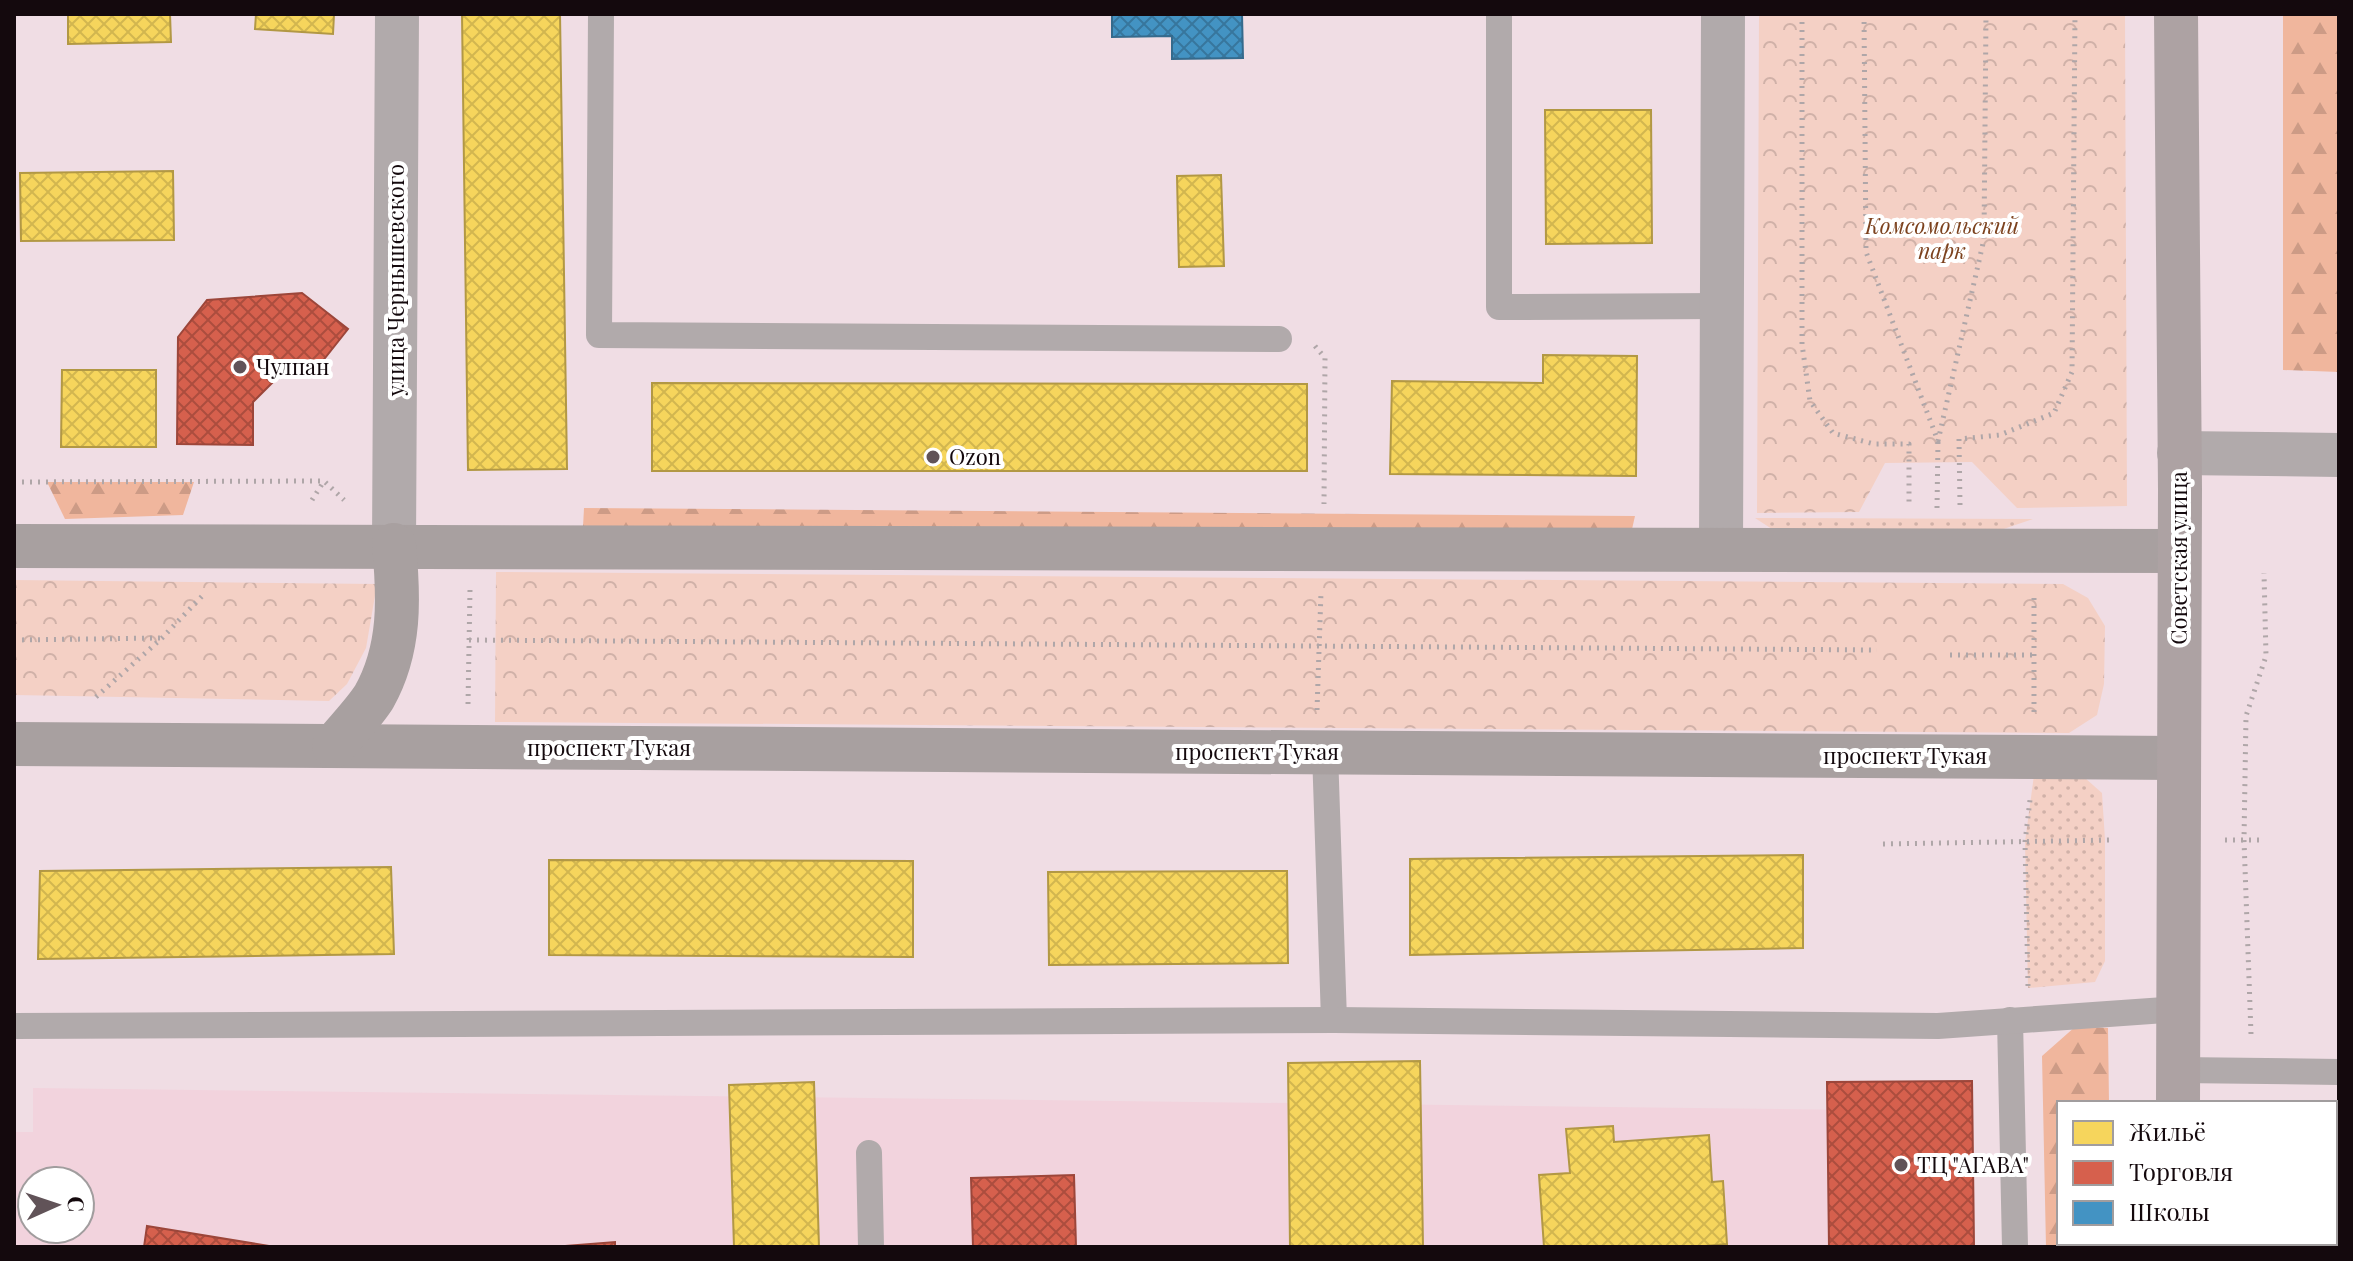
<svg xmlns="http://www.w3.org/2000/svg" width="2353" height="1261" viewBox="0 0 2353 1261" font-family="'Playfair Display',serif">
<defs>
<pattern id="grass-dots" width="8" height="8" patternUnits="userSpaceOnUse" patternTransform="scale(2)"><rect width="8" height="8" fill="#f4d0c5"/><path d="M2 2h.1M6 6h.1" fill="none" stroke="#d0b1a8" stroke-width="1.8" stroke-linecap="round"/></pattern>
<pattern id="forest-firs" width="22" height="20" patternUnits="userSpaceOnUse" patternTransform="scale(2)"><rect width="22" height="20" fill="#f0b69d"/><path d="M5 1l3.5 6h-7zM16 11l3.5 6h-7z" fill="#cd9b86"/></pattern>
<pattern id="park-crowns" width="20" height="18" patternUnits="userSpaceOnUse" patternTransform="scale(2)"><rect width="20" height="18" fill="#f4d0c5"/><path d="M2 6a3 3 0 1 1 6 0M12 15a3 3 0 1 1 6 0" fill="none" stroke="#d0b1a8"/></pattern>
<pattern id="homes-cross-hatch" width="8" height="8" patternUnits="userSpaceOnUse" patternTransform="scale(2)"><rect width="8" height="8" fill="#f6d55c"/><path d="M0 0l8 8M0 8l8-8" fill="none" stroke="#d2b64f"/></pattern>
<pattern id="shops-cross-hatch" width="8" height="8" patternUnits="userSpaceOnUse" patternTransform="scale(2)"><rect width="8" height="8" fill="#d6604d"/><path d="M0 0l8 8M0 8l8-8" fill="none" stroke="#ac4d3e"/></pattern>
<pattern id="schools-cross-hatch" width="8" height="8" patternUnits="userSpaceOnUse" patternTransform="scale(2)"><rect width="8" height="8" fill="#4393c3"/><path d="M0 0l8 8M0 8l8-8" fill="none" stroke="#37769d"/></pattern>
</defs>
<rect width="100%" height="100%" fill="#f0dde4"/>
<!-- built -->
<path fill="#f2d3dd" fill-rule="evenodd" d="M33 1088 1947 1111 1948 1247H14V1132H33ZM32 1181H80V1229H32Z"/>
<!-- grass -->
<g fill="url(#grass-dots)">
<path d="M1755 518 2033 519 1977 538H1786Z"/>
<path d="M2034 775 2085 778 2102 793 2105 840V961L2095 982 2028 988 2025 842Z"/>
</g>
<!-- forest -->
<g fill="url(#forest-firs)">
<path d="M2283 14H2339V372L2283 370Z"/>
<path d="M47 482H194L183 515 65 519Z"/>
<path d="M584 508 1635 516 1630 538 583 527Z"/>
<path d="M2076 1026 2108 1028 2109 1103H2059V1243H2109V1247H2046L2042 1056Z"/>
</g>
<!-- park -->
<g fill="url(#park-crowns)">
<path d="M1759 14H2125L2127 506 2017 508 1972 462 1885 463 1859 512 1757 513Z"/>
<path d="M496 572 2063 584 2088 598 2105 626 2104 684 2097 715 2069 733 495 722Z"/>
<path d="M14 580 377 584 366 648 347 684 329 701 14 695Z"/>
</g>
<!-- homes -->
<g fill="url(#homes-cross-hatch)" stroke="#b29844" stroke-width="2">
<path d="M68 14H170L171 42 68 44Z"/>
<path d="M256 14H334L333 34 255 29Z"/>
<path d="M462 14H560L567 469 468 470Z"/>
<path d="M1545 110H1651L1652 243 1546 244Z"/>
<path d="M173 171 174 240 21 241 20 173Z"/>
<path d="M1221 175 1224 266 1179 267 1177 176Z"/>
<path d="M1543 355 1637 356 1636 476 1390 474 1392 381 1543 383Z"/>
<path d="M62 370H156V447H61Z"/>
<path d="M652 383 1307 384V471H652Z"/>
<path d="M1803 855V948L1410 955V859Z"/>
<path d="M549 860 913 861V957L549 955Z"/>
<path d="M391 867 394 954 38 959 40 871Z"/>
<path d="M1287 871 1288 963 1049 965 1048 872Z"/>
<path d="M1420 1061 1423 1247H1290L1288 1063Z"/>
<path d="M814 1082 819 1247H734L729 1085Z"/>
<path d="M1613 1126 1614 1142 1709 1135 1712 1182 1723 1181 1727 1244 1694 1247H1544L1539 1175 1570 1173 1566 1129Z"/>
</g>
<!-- shops -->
<g fill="url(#shops-cross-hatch)" stroke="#9c463a" stroke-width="2">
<path d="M302 293 348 329 321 363 288 367 253 402V445L177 444 178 337 207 300Z"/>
<path d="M1972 1081 1974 1247H1829L1827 1082Z"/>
<path d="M1074 1175 1076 1247H973L971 1178Z"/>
<path d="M147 1226 275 1247H144Z"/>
<path d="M615 1242V1247H566V1246Z"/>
</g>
<!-- schools -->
<path fill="url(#schools-cross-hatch)" stroke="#356a8c" stroke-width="2" d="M1112 14H1242L1243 58 1172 59V36L1112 37Z"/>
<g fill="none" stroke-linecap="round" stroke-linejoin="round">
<!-- path -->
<g stroke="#afa6a8" stroke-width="5" stroke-dasharray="2 6" stroke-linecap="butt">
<path d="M1802 14V344L1810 401 1833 433 1874 444H1909V507"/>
<path d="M1864 14 1866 252 1938 441 1984 239 1986 14"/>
<path d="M1315 346 1325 358 1324 504"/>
<path d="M14 482 324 481 344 500"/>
<path d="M312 500 324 481"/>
<path d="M1960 505 1959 439 2000 435 2054 413 2072 372 2075 14"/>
<path d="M1937 508 1938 441"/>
<path d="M14 640 161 638"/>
<path d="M469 640 1877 650"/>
<path d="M1950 655H2034"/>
<path d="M96 697 162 638 205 593"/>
<path d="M468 704 470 590"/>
<path d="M1317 710 1321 592"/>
<path d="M2034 712V594"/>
<path d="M2225 840H2260"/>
<path d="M1883 844 2114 840"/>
<path d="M2028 986 2025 842 2030 800"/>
<path d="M2251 1034 2244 840 2246 716 2266 656 2264 573"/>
<path d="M2245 1247V1243"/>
</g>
<!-- service -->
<g stroke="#b1aaab" stroke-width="26">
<path d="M601 14 599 335 1279 339"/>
<path d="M1499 14V307L1722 306"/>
<path d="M1325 752 1334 1020"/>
<path d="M2010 1020 2015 1247"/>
<path d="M14 1026 1334 1020 1938 1026 2179 1009"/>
<path d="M2178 1070 2339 1072"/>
<path d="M869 1153 871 1247"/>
</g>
<!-- minor -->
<path stroke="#b1aaab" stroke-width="44" d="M2179 453 2339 455"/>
<!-- tertiary -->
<g stroke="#b1aaab" stroke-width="44">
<path d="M394 545 397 14"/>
<path d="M1721 549 1723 14"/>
</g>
<!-- secondary -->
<g stroke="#a8a0a0" stroke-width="44">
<path d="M14 546 2179 551"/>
<path d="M14 744 2179 758"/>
<path d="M334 746C347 730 363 714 374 697 401 649 399 598 394 545"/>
</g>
<!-- primary -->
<g stroke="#ada2a3" stroke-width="44">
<path d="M2176 14 2180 489 2178 1103"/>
<path d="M2178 1247V1243"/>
</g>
</g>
<!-- markers -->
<g fill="#615358" stroke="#fff" stroke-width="3">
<circle cx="240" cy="367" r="8"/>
<circle cx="933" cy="457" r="8"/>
<circle cx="1901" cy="1165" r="8"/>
</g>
<g text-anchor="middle" stroke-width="8" stroke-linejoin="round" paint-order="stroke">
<!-- park labels -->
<g font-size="22" font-style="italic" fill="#7c421e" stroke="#fff">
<text x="1942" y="234">Комсомольский<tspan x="1942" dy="25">парк</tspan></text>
</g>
<!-- street labels -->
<g font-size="22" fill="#14090d" stroke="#fff">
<text transform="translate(396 280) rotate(-90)" y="8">улица Чернышевского</text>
<text transform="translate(2179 558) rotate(-90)" y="8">Советская улица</text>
<text x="609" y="756">проспект Тукая</text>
<text x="1257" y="760">проспект Тукая</text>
<text x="1905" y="764">проспект Тукая</text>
</g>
<!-- poi labels -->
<g font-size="22" fill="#14090d" stroke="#fff" text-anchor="start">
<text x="256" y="375">Чулпан</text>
<text x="949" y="465">Ozon</text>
<text x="1917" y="1173">ТЦ "АГАВА"</text>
</g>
</g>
<!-- border -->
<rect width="2353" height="1261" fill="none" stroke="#14090d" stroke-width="32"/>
<!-- legend -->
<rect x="2057" y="1101" width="280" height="144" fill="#ffffff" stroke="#a19d9e" stroke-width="2"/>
<rect x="2073" y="1121" width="40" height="24" fill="#f6d55c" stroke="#a19d9e" stroke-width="2"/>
<text x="2129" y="1141" font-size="24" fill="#14090d">Жильё</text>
<rect x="2073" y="1161" width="40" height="24" fill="#d6604d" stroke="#a19d9e" stroke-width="2"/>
<text x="2129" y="1181" font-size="24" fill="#14090d">Торговля</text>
<rect x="2073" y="1201" width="40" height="24" fill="#4393c3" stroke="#a19d9e" stroke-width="2"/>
<text x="2129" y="1221" font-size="24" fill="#14090d">Школы</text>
<!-- north arrow -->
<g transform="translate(56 1205) rotate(87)"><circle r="38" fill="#ffffff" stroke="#a19d9e" stroke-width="2"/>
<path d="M0-6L14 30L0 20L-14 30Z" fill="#615358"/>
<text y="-12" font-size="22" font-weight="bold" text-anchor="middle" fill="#14090d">С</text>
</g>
</svg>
